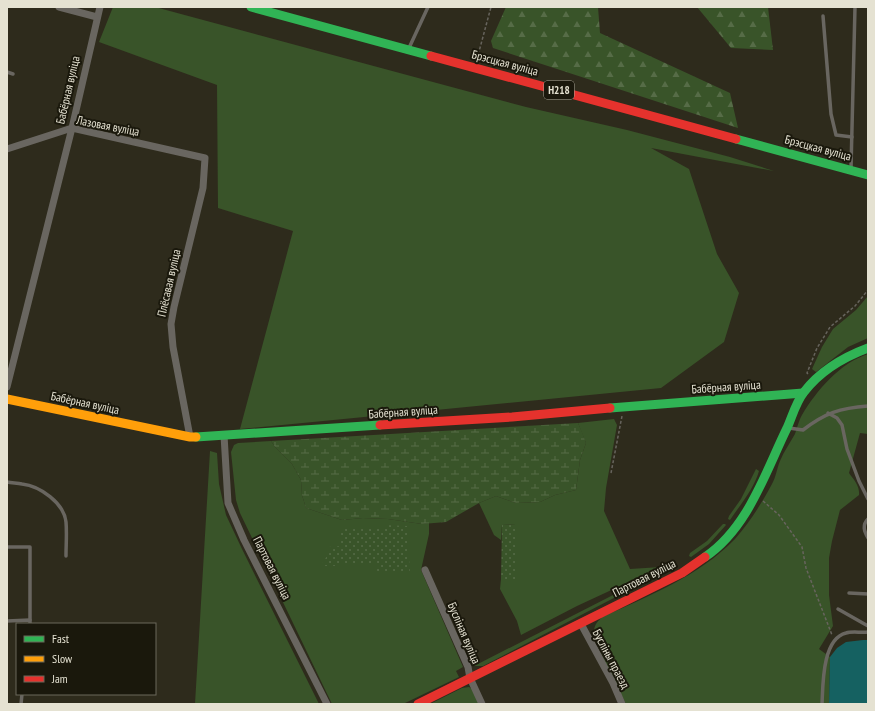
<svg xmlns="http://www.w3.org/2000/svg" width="875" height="711" viewBox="0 0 875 711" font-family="'PT Sans Narrow',sans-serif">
<defs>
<pattern id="forest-firs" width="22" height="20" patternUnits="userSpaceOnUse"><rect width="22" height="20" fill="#395429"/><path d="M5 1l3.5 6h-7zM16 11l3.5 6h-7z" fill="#566c47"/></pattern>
<pattern id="wetland-marsh" width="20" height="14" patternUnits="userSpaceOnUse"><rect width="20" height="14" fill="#395429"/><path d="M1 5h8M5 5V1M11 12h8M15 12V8" fill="none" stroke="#566c47"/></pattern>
<pattern id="garden-dots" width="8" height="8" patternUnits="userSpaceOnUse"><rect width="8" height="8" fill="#395429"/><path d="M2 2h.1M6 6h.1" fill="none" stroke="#566c47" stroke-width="1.8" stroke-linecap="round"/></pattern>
</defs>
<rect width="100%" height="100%" fill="#2e2b1c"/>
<!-- grass -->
<g fill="#395429">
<path d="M113 7H155L526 107 627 130 730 157 774 171 651 148 689 169 717 254 739 293 724 342 661 388 240 429 293 231 218 208 217 85 99 42Z"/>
<path d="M868 296V338L848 347 816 372 812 369 822 347 833 329 856 310Z"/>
<path d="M868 354V434L860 433 849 473C854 480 860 486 859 495L840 510 832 541 829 558V595L833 626 819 649 830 657 829 704H626C619 689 594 644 594 630 595 624 598 621 602 617 649 596 699 576 735 539 749 523 762 503 772 484 776 477 777 468 780 461 784 451 790 443 795 434 797 428 799 420 802 415 817 390 840 363 868 354Z"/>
<path d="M614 419 617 425 606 488 604 511 630 569 661 567 577 606 521 635 517 621 500 589 501 579H516V525L502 524 501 540 494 535 479 503 496 496 516 503 540 502 555 495 576 490 580 460 586 443 578 423Z"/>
<path d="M271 441 275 447 292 464 301 480 302 495 306 508 342 520 363 518 388 519 422 524 429 523V534L421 570 463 667 456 671 459 677 403 704H332L240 513 236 500 231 452 234 445 238 443Z"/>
<path d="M210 451 217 453 219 484 226 515 242 549 319 704H195Z"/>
<path d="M756 469 759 471C754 489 740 505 730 520L728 519 729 516 741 499Z"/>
<path d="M723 524H725L726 525 709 544 691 557 689 556 690 553 707 541Z"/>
<path d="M658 572H660V574L483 666H474Z"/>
<path d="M469 687 472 689 479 704H430L462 688Z"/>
</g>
<!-- forest -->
<g fill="url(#forest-firs)">
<path d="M506 7H598L600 33 730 93 738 128 493 48 491 41Z"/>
<path d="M697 7H768L773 50 731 48Z"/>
</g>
<!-- wetland -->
<path fill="url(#wetland-marsh)" d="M578 423 582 432 586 443 580 460 576 490 555 495 540 502 516 503 496 496 479 503 446 522 422 524 388 519 363 518 342 520 306 508 302 495 301 480 292 464 275 447 271 441Z"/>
<!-- garden -->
<g fill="url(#garden-dots)">
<path d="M502 524 516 525V580L501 579Z"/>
<path d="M385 525 407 526 410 573 377 571V563H336L335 566H321L328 554 329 547 340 546 339 527 382 529Z"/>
</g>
<!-- water -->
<path fill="#156161" d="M863 640H868V704H829L830 657 837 648 846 642Z"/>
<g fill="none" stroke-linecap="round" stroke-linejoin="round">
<!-- path -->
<g stroke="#67645d" stroke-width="1.5" stroke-dasharray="3 2" stroke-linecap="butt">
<path d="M477 59 491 7"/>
<path d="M808 374 807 373 817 348 830 327 855 306 868 290"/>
<path d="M611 473 622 416"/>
<path d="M763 501 779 515 802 547 806 568 832 635"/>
</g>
<!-- lane -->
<g stroke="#696660" stroke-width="3.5">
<path d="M823 16 831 114 836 135 852 137"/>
<path d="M409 48 428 7"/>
<path d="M7 72 13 74"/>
<path d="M851 168 855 7"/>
<path d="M828 413 837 418 842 425 847 449 859 481 868 499"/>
<path d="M789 428 803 430C825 413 840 408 868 406"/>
<path d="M7 482C12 483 17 483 22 484 40 486 64 503 66 522 67 533 66 545 66 556"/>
<path d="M868 519C862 525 864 531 868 538"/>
<path d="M7 547H30V620"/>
<path d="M849 593 868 594"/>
<path d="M838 609 868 626"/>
<path d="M7 621 30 620V624"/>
<path d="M21 704 22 694"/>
<path d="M822 704C823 685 822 639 846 633 852 631 861 633 868 632"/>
</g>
<!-- street -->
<g stroke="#696660" stroke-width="7">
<path d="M59 7 97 17"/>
<path d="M7 149 72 128 205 158 203 188 174 307 171 324 173 347 190 437"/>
<path d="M7 387 72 128 100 7"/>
<path d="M224 435 228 503 244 540 327 704"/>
<path d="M425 570 468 667 470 678 482 704"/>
<path d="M581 624 613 683 622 704"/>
</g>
<!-- fast -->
<g stroke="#30b455" stroke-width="9">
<path d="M251 7 431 56"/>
<path d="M736 139 868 175"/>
<path d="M610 408 803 393"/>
<path d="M196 437 380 425"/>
<path d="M705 557C748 528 765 473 787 428 792 417 796 402 804 392 820 371 844 357 868 348"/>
</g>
<!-- slow -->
<path stroke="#ff9f0a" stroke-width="9" d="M7 399 190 437H196"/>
<!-- jam -->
<g stroke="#e5322d" stroke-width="9">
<path d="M431 56 736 139"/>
<path d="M380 425 512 417 610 408"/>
<path d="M418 704 682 573 705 557"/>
</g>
</g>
<g text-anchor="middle" stroke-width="4" stroke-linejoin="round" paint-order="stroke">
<!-- shield labels -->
<rect fill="#1a180c" stroke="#a8a597" stroke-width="1" x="544" y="81" width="30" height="18" rx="3"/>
<g font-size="11" font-weight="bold" fill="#e5e2d2">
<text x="559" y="94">Н218</text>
</g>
<!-- street labels -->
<g font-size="12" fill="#e5e2d2" stroke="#1a180c">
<text transform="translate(505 63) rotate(15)" y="4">Брэсцкая вуліца</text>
<text transform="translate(68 90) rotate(-77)" y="4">Бабёрная вуліца</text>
<text transform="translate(108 126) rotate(11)" y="4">Лазовая вуліца</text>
<text transform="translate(818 148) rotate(15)" y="4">Брэсцкая вуліца</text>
<text transform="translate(169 283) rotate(-77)" y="4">Плёсавая вуліца</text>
<text transform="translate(726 387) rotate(-4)" y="4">Бабёрная вуліца</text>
<text transform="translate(85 403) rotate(12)" y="4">Бабёрная вуліца</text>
<text transform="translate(403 412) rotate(-4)" y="4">Бабёрная вуліца</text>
<text transform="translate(272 568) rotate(63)" y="4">Партовая вуліца</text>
<text transform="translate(644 578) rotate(-27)" y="4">Партовая вуліца</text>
<text transform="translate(464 633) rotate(67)" y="4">Бусліная вуліца</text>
<text transform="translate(611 659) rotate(62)" y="4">Бусліны праезд</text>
</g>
</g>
<!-- border -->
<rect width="875" height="711" fill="none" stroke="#e5e2d2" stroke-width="16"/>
<!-- legend -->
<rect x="16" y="623" width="140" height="72" fill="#1a180c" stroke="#6b695b"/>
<rect x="24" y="636" width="20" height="6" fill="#30b455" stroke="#6b695b"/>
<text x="52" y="643" font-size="12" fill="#e5e2d2">Fast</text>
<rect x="24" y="656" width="20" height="6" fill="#ff9f0a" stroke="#6b695b"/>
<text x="52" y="663" font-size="12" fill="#e5e2d2">Slow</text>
<rect x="24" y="676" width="20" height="6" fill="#e5322d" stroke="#6b695b"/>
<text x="52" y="683" font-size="12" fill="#e5e2d2">Jam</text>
</svg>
